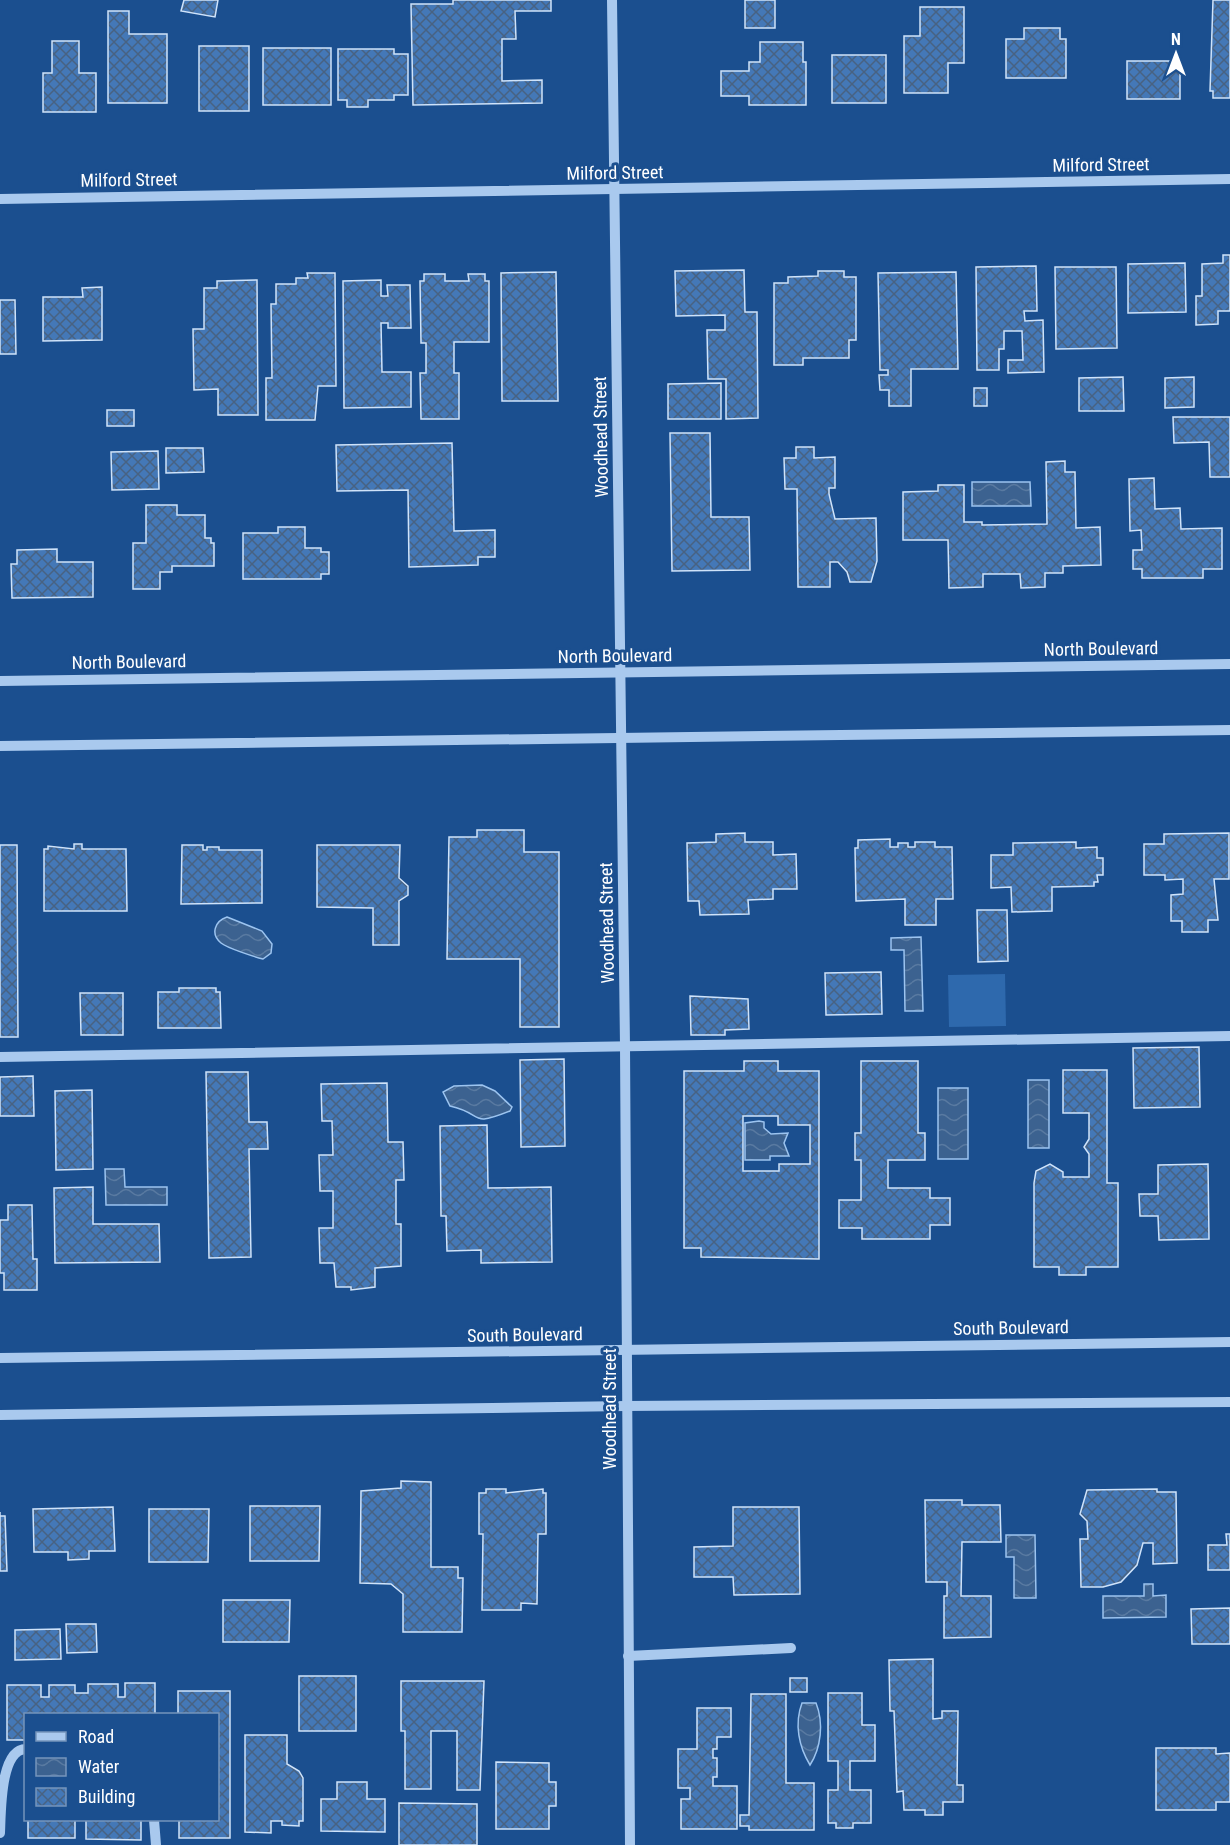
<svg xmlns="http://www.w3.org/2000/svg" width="1230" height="1845" viewBox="0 0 1230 1845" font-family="'Roboto Condensed',sans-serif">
<defs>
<pattern id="water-waves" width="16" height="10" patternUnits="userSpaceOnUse" patternTransform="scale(1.5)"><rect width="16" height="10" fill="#3c6290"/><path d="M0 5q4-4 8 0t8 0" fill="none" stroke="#597aa1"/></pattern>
<pattern id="building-cross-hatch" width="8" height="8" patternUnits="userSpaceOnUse" patternTransform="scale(1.5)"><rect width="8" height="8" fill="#4478b7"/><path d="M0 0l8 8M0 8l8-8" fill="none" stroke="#486282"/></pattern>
</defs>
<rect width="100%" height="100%" fill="#1b4f8f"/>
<!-- grass -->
<path fill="#2e69ad" d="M1005 974 1006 1026 949 1027 948 975Z"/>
<!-- water -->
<g fill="url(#water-waves)" stroke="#9cc4f0" stroke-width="1.5">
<path d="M972 482H1030L1031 506H972Z"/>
<path d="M227 917 262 931 272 944 271 953 263 959C255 957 227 948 221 943 210 934 215 921 227 917Z"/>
<path d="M921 937 923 1011H905L904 950H891V938Z"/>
<rect x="1028" y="1080" width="21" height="68"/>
<path d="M482 1085 495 1091 512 1107 510 1111C467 1128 486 1114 450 1106L443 1092 454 1086Z"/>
<rect x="938" y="1088" width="30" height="71"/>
<path d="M759 1121 764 1122V1128L771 1134 788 1133 784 1143 789 1156H770V1160H745V1123Z"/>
<path d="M105 1169H124L125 1187H167V1205H106Z"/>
<path d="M1006 1535H1035L1036 1598H1014V1557H1006Z"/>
<path d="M1144 1584H1153V1596L1166 1595V1617L1103 1618V1596H1144Z"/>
<path d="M802 1703H816C824 1723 821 1748 810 1765 799 1747 794 1724 802 1703Z"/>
</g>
<!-- building -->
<g fill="url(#building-cross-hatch)" stroke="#cfe3fa" stroke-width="1.5" fill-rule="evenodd">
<path d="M184 0H218L215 17 181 11Z"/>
<path d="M453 0H551V11H515L516 39H502V81L542 80V103L413 105 411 4H453Z"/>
<rect x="745" y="0" width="30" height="28"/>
<path d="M1213 0H1230V98H1213V91H1210Z"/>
<path d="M920 7H964V63H948V93H904V36H920Z"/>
<path d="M108 11H129V34H167V103H108Z"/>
<path d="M1024 28H1060V39H1066V78H1006V39H1024Z"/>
<path d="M52 41H79V73H96V112H43V73H52Z"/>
<path d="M760 42H803V62H806V105H749V96H721V71H749V62H760Z"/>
<rect x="199" y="46" width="50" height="65"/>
<rect x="263" y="48" width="68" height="57"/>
<path d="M338 49H394V54H408V95H394V100H368V107H347V100H338Z"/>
<rect x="832" y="55" width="54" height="48"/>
<rect x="1127" y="61" width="53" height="38"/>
<path d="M1223 255H1230V311H1218V324L1196 325V296H1202V264L1223 263Z"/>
<path d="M1185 263 1186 312 1128 313V264Z"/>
<path d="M1036 266 1037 311H1024L1025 321 1043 320 1044 372 1008 373V360H1023L1022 331H1004V349H999V370H977L976 267Z"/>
<path d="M1055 267H1116L1117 348 1056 349Z"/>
<path d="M744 270 745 312H757L758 418 726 419V379H708L707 330H725V315L676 316 675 271Z"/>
<path d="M818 271H844V277H856V340H849V358H803V365H774V283H788V277L818 276Z"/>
<path d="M556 272 558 401H502L501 273Z"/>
<path d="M956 272 958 369H911V406H889V390H880L879 375H888V370H880L878 273Z"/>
<path d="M307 273H335L336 386H318L315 420H266V378H272L271 304H276V284H296V278H308Z"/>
<path d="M424 274H445V281H469L468 274H485V281H489V342H454V373H459V419H421L420 373H426V343H421L420 281H424Z"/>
<path d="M257 280 258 415H218V389L194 390 193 329H204V288H217V281Z"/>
<path d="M381 280V296H388L387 285H410L411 328H388V323H381L382 372H411V407L344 408 343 281Z"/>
<path d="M102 287V340L43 341V297H83L82 288Z"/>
<path d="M0 300H15L16 354H0Z"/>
<path d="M1123 377 1124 411H1079V378Z"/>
<path d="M1194 377V407L1165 408V378Z"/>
<path d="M721 383V419H668V384Z"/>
<rect x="974" y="388" width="13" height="18"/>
<rect x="107" y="410" width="27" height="16"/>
<path d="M1173 417H1230V477H1210L1209 442 1174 443Z"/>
<path d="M670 433H710L711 517H749L750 570 672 571Z"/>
<path d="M452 443 454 531 495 530V557H478V565L409 567 408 490 337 491 336 445Z"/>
<path d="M796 447H814V458L835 457V488H829V494L835 519 876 518 877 561 871 582H850L847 572 838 562H830V587H798L797 489H785L784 458H796Z"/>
<path d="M166 448H203L204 472 166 473Z"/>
<path d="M158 451 159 489 112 490 111 452Z"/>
<path d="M1065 461V472H1075L1076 528 1100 527 1101 565 1063 566V573H1045V587L1021 588 1020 574H983V587L949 588 948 540H903V492L938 491V485H964V522H982V525L1047 524 1046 462Z"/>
<path d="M1154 478 1155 509 1180 508 1181 529 1222 528V569H1203V578H1142V569H1133V550H1142L1141 530 1130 531 1129 479Z"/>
<path d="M146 505H177V515H205V538H211V543H214V566H172V572H160V589H133V543H146Z"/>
<path d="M278 527H305V548H321V552H329V574H321V579H243V533H278Z"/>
<path d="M57 549V562H93V597L12 598 11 564H17V550Z"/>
<path d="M477 830H524V852H559V1027H520V959H447L449 837H477Z"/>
<path d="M745 833V842H773V855L796 854 797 889H773V899L748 900 749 914 700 915 699 901H688L687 843 716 842V834Z"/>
<path d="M1229 833V879H1214L1218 920H1208V932H1182V921H1171V895L1183 894V879L1165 880V875H1144V844H1164V834Z"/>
<path d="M890 839V847H898V843H908V847H915V842H935V847H952L953 899H936V925H905V899L856 901 855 848H858V840Z"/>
<path d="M1076 842V848L1097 847V858H1103V875H1097L1098 882H1094V886L1052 887V911L1012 912 1011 887 991 888V855H1013V843Z"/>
<path d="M74 844H82V849H126L127 911H44V849H48V846L74 849Z"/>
<path d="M0 845H17L18 1037H0Z"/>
<path d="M182 845H203V850H207V847H219V850H262V903L181 904Z"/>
<path d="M317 845H400L399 878 408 886V895L399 901V945H373V908L317 907Z"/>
<path d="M977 910H1007L1008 961 978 962Z"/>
<path d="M881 972 882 1014 826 1015 825 973Z"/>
<path d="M179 988H216V992H220L221 1028H158V992H179Z"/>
<path d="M80 993H123V1035H81Z"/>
<path d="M690 996 748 999 749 1029 725 1030V1035H691Z"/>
<path d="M1199 1047 1200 1107 1134 1108 1133 1048Z"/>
<path d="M564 1059 565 1146 521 1147 520 1060Z"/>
<path d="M744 1061H778V1071H819V1259L701 1257V1248H684V1071H744ZM743 1116H778V1125H810V1164H779V1171H743Z"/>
<path d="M861 1061H918V1133H925V1160H888V1188H930V1198H950V1225H930V1239H862V1228H839V1200H861V1160H855V1133H861Z"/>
<path d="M1063 1070H1107V1183H1118V1267H1086V1275H1059V1267H1034V1183L1036 1171 1050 1164 1063 1172V1177H1089V1154L1084 1147 1089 1139V1113H1063Z"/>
<path d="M206 1072H248L249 1122H267L268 1149H249L251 1257 209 1258Z"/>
<path d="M33 1076 34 1116H0V1077Z"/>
<path d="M387 1083 388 1142H403L404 1180H396V1224H401V1266L375 1268V1287L351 1290V1287H336L334 1263H320L319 1228H333V1191H320L319 1155H333L332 1121H322L321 1084Z"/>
<path d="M92 1090 93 1169 56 1170 55 1091Z"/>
<path d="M487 1125 488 1188 551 1187 552 1262 481 1263V1250L447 1251 446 1216H441L440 1126Z"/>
<path d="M1208 1164 1209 1239 1159 1240 1158 1216H1140L1139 1194H1158V1165Z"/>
<path d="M93 1187V1224H159L160 1262 55 1263 54 1188Z"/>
<path d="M8 1205H32L33 1259H37V1290H4V1273H0V1220H8Z"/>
<path d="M401 1481 431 1482V1567H458V1578H463L462 1632H403V1594L391 1584 360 1583 361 1491 401 1488Z"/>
<path d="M486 1489H506V1493L543 1489V1493H546V1534H538L537 1604 521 1603V1610H482L483 1534H479V1493H486Z"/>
<path d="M1157 1489V1492H1176L1177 1563 1153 1564V1543H1143L1137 1565 1121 1582 1103 1587H1081L1080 1539H1088L1087 1521 1080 1514 1087 1490Z"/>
<path d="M925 1500H962V1505H1000L1001 1542H962L961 1596H991V1637L944 1638V1596H947V1582H926Z"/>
<path d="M250 1506H320L319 1561H250Z"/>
<path d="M113 1507 115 1551H89V1559L68 1560V1552H34L33 1509Z"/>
<path d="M733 1507H799L800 1594 734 1595 733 1577H694V1547L733 1546Z"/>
<path d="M149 1509H209L208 1562H149Z"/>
<path d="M0 1512V1516H5L7 1571H0Z"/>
<path d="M1226 1534H1230V1570H1208V1545H1227Z"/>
<path d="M223 1600H290L289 1642H223Z"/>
<path d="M1230 1608V1644H1192L1191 1609Z"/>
<path d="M66 1624H96L97 1652 67 1653Z"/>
<path d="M60 1629 61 1659 15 1660V1630Z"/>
<path d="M933 1659V1719L942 1718V1711H958L957 1785H963V1802H943V1815H925V1810H904L903 1791 897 1792 894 1711H890L889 1660Z"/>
<rect x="299" y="1676" width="57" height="55"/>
<rect x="790" y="1678" width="17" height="14"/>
<path d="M401 1681H484L480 1790H457V1731H431V1789H405V1731H401Z"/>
<path d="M125 1683H155V1714H26V1740H7V1685H41V1697H49V1685H75V1693H88V1684H118V1697H125Z"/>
<path d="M178 1691H230V1838H179V1820H218V1714H178Z"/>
<path d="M828 1693H862V1725H875V1761H850V1790H871V1823H853V1828H836V1823H828V1790H838V1761H828Z"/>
<path d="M751 1694H786V1783H814V1830H749V1826H740V1815H749Z"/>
<path d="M697 1708H731V1737H717V1749H713V1758H717V1777H713V1786H737V1829H681V1799H690V1788H678V1749H697Z"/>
<path d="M245 1735H287V1764L299 1771 303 1778V1821H299V1826L282 1825V1821H271V1833L245 1832Z"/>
<path d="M1156 1748H1216V1754L1230 1753V1802H1216V1810H1156Z"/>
<path d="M496 1762 549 1763V1782H556V1806H549V1829H496Z"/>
<path d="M337 1782H367V1799H385V1832L321 1831V1799H337Z"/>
<path d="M399 1803 477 1804V1845H399Z"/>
<rect x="28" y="1820" width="47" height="18"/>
<path d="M86 1820H141V1840L86 1839Z"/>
</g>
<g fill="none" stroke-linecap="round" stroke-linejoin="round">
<!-- minor -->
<g stroke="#a9c9ee" stroke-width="10">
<path d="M612 0 625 1046 630 1845"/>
<path d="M0 199 1230 179"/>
<path d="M0 681 1230 664"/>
<path d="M0 746 1230 730"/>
<path d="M0 1057 1230 1036"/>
<path d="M0 1358 1230 1342"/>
<path d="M0 1415 626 1406 1230 1402"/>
<path d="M628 1656 791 1648"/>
<path d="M154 1820 156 1845"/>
<path d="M0 1833C1 1812 0 1749 26 1749"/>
</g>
</g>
<g text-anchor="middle" stroke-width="6" stroke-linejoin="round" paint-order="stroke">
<!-- street labels -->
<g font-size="18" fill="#fff" stroke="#1b4f8f">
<text transform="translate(1101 165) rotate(-1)" y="6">Milford Street</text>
<text transform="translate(615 173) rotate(-1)" y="6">Milford Street</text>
<text transform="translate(129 180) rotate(-1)" y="6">Milford Street</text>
<text transform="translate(601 437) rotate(-91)" y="6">Woodhead Street</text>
<text transform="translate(1101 649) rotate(-1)" y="6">North Boulevard</text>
<text transform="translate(615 656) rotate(-1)" y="6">North Boulevard</text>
<text transform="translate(129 662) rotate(-1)" y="6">North Boulevard</text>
<text transform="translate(607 923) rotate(-91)" y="6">Woodhead Street</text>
<text transform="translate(1011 1328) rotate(-1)" y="6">South Boulevard</text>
<text transform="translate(525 1335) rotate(-1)" y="6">South Boulevard</text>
<text transform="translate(610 1409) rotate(-90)" y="6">Woodhead Street</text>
</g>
</g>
<!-- legend -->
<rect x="24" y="1713" width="195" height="108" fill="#1b4f8f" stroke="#7695bc" stroke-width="1.5"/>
<rect x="36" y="1732" width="30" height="9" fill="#a9c9ee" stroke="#7695bc" stroke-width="1.5"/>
<text x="78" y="1743" font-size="18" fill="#ffffff">Road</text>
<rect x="36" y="1758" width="30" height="18" fill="url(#water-waves)" stroke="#7695bc" stroke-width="1.5"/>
<text x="78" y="1773" font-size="18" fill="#ffffff">Water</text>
<rect x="36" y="1788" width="30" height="18" fill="url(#building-cross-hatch)" stroke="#7695bc" stroke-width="1.5"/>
<text x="78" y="1803" font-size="18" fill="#ffffff">Building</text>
<!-- north arrow -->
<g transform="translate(1176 54)" stroke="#1b4f8f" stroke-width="4.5" paint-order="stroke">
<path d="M0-4.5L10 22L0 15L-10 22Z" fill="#ffffff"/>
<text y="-9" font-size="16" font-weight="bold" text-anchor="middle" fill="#ffffff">N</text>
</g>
</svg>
